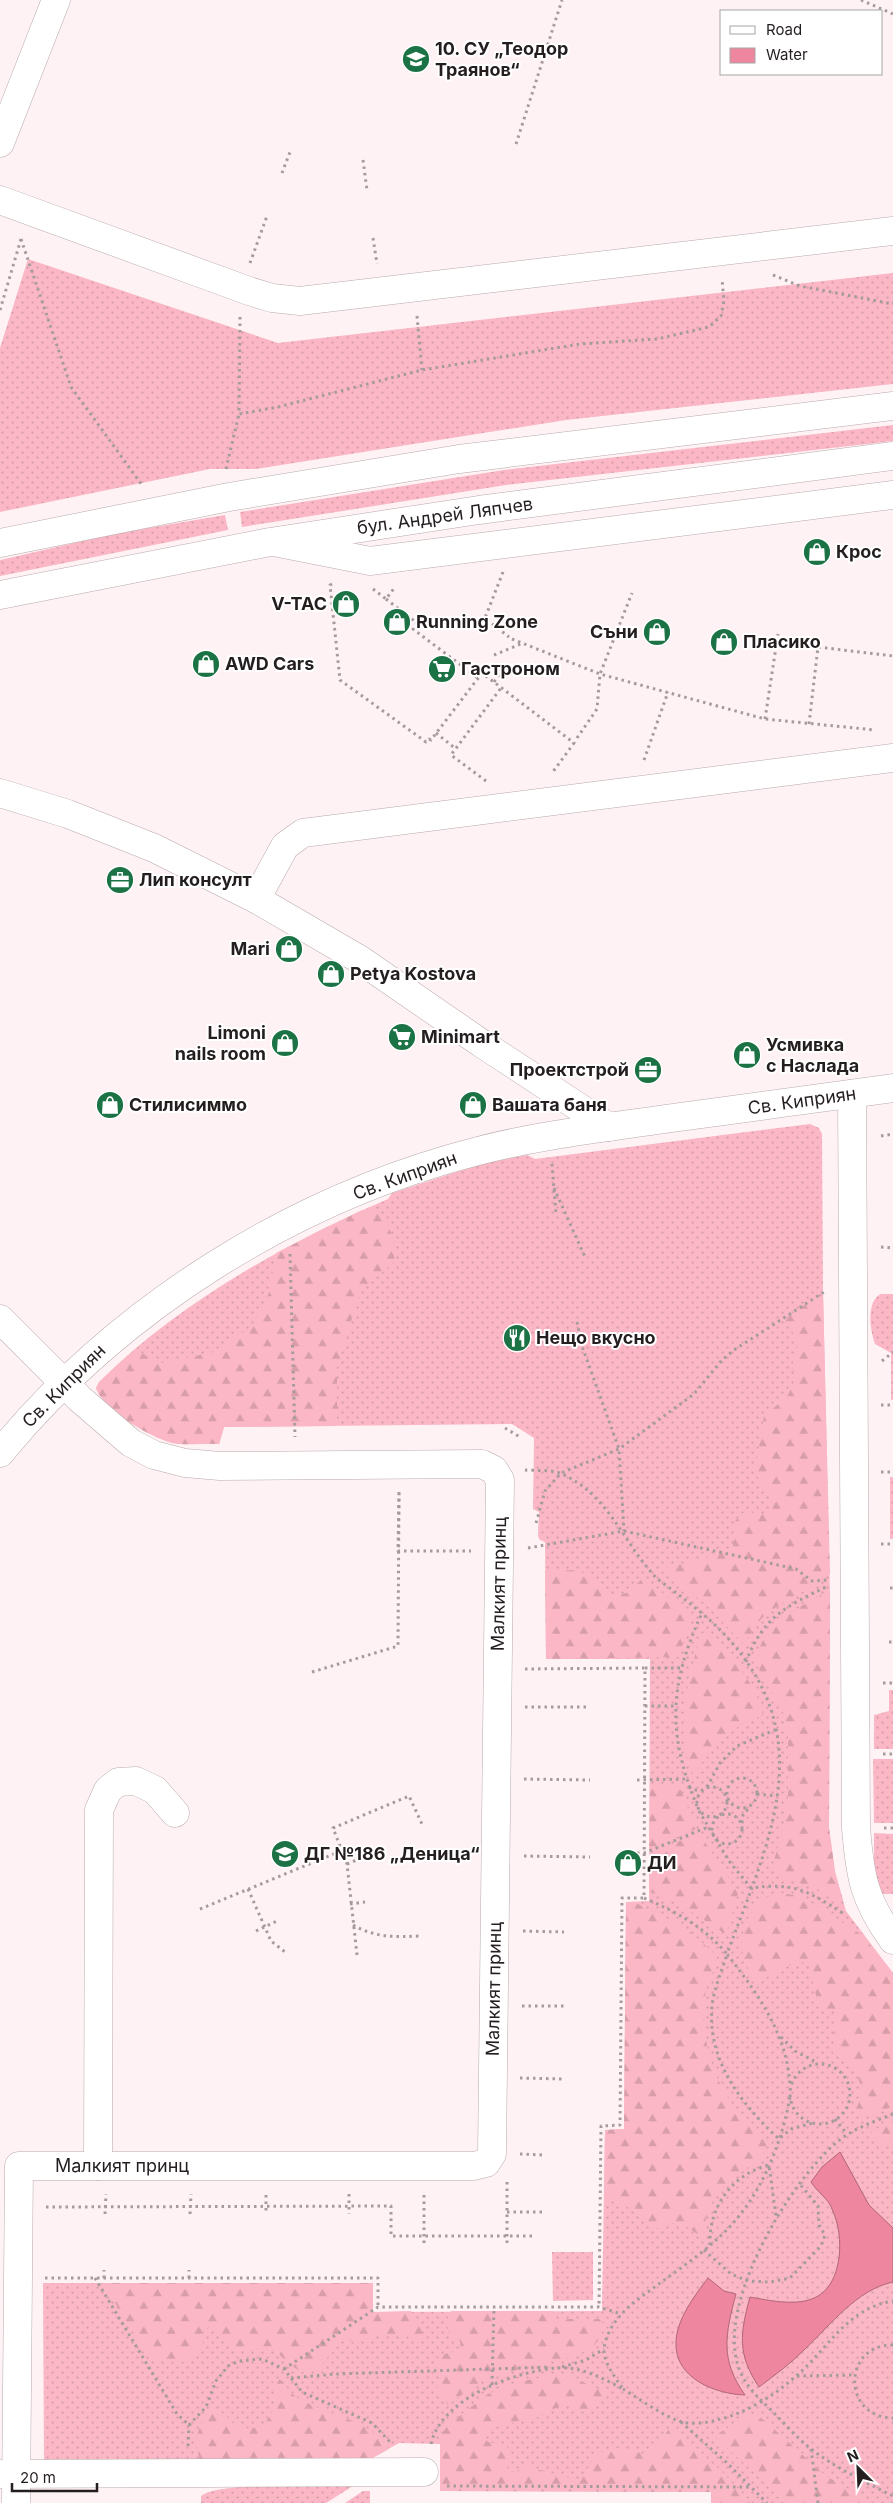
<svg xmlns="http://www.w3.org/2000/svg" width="893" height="2503" viewBox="0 0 893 2503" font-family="Inter,sans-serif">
<defs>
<pattern id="grass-dots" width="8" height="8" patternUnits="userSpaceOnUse" patternTransform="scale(1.25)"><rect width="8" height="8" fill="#fbb7c5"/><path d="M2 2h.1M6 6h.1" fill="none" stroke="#d79da9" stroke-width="1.8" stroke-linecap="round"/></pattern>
<pattern id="forest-firs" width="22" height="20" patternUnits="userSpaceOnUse" patternTransform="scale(1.25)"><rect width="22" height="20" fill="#fbb7c5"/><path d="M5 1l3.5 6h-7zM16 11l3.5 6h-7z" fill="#d79da9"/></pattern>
</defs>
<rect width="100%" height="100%" fill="#fff2f4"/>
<!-- grass -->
<g fill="url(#grass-dots)">
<path d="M28 259 278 343 893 273V384L566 420 256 469H210L0 512V348Z"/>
<path d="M893 425V441L506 485 242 527 240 512 504 470Z"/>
<path d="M225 515 228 530 0 576V560L5 559 113 534Z"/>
<path d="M810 1124 819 1128 822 1134 823 1292 830 1595 829 1828 835 1872 846 1911 893 1973V2503H711V2492L440 2491V2444L399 2443 367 2461H44L43 2283H373V2312L602 2311 605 2130 624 2129 626 1902 649 1901 650 1659H546L545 1542 540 1540 538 1536 539 1512 533 1509 534 1438 512 1424 224 1427 219 1444 172 1443 99 1395 96 1388 99 1382C177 1304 287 1242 388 1199L392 1193 484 1163 527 1155 535 1159Z"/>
<path d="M881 1294H893V1400H891V1353L875 1344C870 1330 866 1301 881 1294Z"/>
<rect x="890" y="1477" width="3" height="62"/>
<path d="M889 1690H893V1749H874V1715L889 1711Z"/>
<path d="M873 1759H893V1823H874Z"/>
<path d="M874 1833 893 1834V1894H880L874 1869Z"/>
<path d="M552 2252H593V2300L553 2301Z"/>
<path d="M353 2486 326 2503H201V2496C218 2481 325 2487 353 2486Z"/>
<path d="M363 2491H370V2503H345Z"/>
</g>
<!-- forest -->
<g fill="url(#forest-firs)">
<path d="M362 1210 378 1212C393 1231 395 1238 394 1262L360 1291 337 1368V1426L224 1427 219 1444C204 1443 187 1446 172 1443 150 1437 104 1411 96 1388L99 1382 135 1350 161 1363 214 1352 253 1325 269 1293 276 1253Z"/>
<path d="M823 1292 830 1574C810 1591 784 1599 764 1616 755 1624 751 1636 743 1644L707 1605 659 1569 704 1559 733 1547 734 1522 745 1511 762 1515 773 1508 769 1493 761 1484 755 1471 764 1416 787 1397 796 1378 792 1366 799 1342 784 1319Z"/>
<path d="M574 1570 594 1576 612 1595 627 1593 643 1578 693 1616 678 1657 546 1659 545 1571Z"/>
<path d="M826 1592 830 1595 829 1828 835 1872 843 1900 838 1902 807 1885 780 1878 772 1868 784 1824 788 1797V1737L783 1713 755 1662C763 1624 795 1610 826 1592Z"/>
<path d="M707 1631C726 1645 760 1691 763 1715L740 1725 720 1740 710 1751 694 1774C689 1770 688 1763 687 1756 678 1715 690 1673 701 1634Z"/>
<path d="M650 1785H679L696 1829 649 1849Z"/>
<path d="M699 1833 738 1893 728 1928 724 1933 681 1905 649 1891V1854Z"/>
<path d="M782 1893 802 1897 862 1935 893 1973V2106L866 2117 855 2116C855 2110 859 2104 860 2097 863 2076 852 2062 833 2054L835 2009 819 2008 808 1962C789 1962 774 1972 758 1983 753 1975 746 1968 744 1959 736 1932 753 1895 782 1893Z"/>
<path d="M626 1902H634L687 1929 717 1956C717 1969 706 1982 705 1996 700 2044 714 2086 747 2122 753 2129 761 2134 767 2140 767 2163 734 2172 720 2190 709 2205 704 2220 703 2238L683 2224 671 2223 664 2228H655L632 2209 604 2197 605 2130 624 2129Z"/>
<path d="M893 2122V2146L879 2147 872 2138V2131Z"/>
<path d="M103 2283H373V2312L411 2311 420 2324 424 2341 412 2340 404 2334H380L354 2343 345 2337 316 2371 302 2372 290 2365 277 2352 266 2348 234 2350 209 2327 201 2333 203 2344C198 2355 187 2359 177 2365L167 2357 151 2361Z"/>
<path d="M451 2311H553V2319H599L603 2323C606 2359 544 2361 520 2369 508 2372 495 2377 483 2381 471 2387 459 2397 448 2405 440 2392 432 2392 441 2375L434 2362 441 2355 461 2350 460 2341 449 2332 446 2322Z"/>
<path d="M555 2375 572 2377 609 2394 592 2410H578L566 2403 538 2417 489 2428 482 2435 488 2442 506 2445 512 2456 507 2465 508 2472H516L525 2466 578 2480C586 2475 586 2469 592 2462 607 2442 625 2448 645 2455L662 2441 669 2428 720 2470 752 2503H711V2492L440 2491V2444L443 2432 449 2424 488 2394 523 2381Z"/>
<path d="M279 2379C286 2384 290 2394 298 2398 329 2417 367 2417 389 2449L367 2461 200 2460C193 2439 198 2426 211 2409 214 2410 219 2411 222 2413 230 2418 232 2426 243 2428 270 2432 281 2404 271 2384Z"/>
<path d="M749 2415H757L765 2421 826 2476 873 2503H784L753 2471 718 2440 716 2435Z"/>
</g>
<!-- water -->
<g fill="#ed869e" stroke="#b16778">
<path d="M840 2152 869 2205 893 2228V2282C856 2290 831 2325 804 2350 790 2364 775 2375 759 2387 737 2354 740 2334 750 2297 792 2305 831 2311 839 2258 841 2242 839 2224 832 2209 828 2198 817 2192 811 2182L822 2167Z"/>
<path d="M708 2278 724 2291 736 2294C725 2335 720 2360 745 2395 716 2394 675 2379 676 2343 676 2320 695 2295 708 2278Z"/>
</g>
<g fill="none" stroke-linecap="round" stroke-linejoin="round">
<defs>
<g id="minor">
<path d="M0 143 56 0"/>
<path d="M0 200 249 291 272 298 300 301 893 231"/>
<path d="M274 542 370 561 893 495"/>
<path d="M0 793 68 814 154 848 256 899 359 959 481 1043 609 1127"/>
<path d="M256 899 285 846 303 833 893 758"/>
<path d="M852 1094 856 1828C860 1877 864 1900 893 1940"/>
<path d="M0 1319 80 1399 131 1443 154 1455 185 1463 220 1466 482 1464 494 1470 500 1480 492 2154 486 2163 474 2166H19L16 2503"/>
<path d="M0 1453C121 1306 295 1198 478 1151 539 1135 603 1128 665 1119 741 1109 817 1098 893 1088"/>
<path d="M98 2166 99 1810 108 1790 118 1782 136 1781 155 1790 175 1813"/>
<path d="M0 2474 424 2472"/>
</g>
<g id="major">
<path d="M0 543 229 497 459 459 893 406"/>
<path d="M0 595 270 542 479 510 893 456"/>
</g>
</defs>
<!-- minor casing -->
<use href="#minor" stroke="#b8aaac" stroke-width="29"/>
<!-- major casing -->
<use href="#major" stroke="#b8aaac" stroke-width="29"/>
<!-- path -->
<g stroke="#a59b9d" stroke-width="3" stroke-dasharray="2.5 4" stroke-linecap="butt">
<path d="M861 0 893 14"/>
<path d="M516 144 562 0"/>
<path d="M363 160 367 190"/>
<path d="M282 173 290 152"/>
<path d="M373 238 377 264"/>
<path d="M21 239 71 387 142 485"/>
<path d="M250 263 267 216"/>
<path d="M773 275 800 286 893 304"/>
<path d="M0 310 21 239"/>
<path d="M417 316 422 370"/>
<path d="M240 317 239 414 278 407 422 370 580 344 657 339 709 327 721 316 724 301 722 279"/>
<path d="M226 469 239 414"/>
<path d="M503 572 485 618 509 637"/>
<path d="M332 584 330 585 340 680 426 742 429 739 431 740 482 673 574 743 552 773"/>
<path d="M373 589 386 599 395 587"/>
<path d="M386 599 417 623 413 629 478 678"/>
<path d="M512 639 600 674 765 719 875 730"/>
<path d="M777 642 818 647"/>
<path d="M494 655 523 643"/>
<path d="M494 682 506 665"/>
<path d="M765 719 778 634"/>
<path d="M809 724 818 647 893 656"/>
<path d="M436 733 456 749"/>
<path d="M577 738 597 709 600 674 632 593"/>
<path d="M644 760 668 692"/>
<path d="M486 781 451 755 501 688"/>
<path d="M881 1136 893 1134"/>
<path d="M552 1164 556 1214"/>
<path d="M554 1188 585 1257"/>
<path d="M881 1247 893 1248"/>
<path d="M290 1254 295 1437"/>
<path d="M577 1322 582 1346 619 1449 624 1531"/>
<path d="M882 1361 893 1352"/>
<path d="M881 1405H893"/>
<path d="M505 1428 520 1437"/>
<path d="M525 1470C535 1471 552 1469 562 1474 608 1495 621 1538 652 1573 658 1581 668 1586 675 1592 692 1605 709 1618 724 1634 822 1738 769 1840 727 1954 758 1994 788 2035 790 2087"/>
<path d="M881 1472H893"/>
<path d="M399 1492 398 1551H471"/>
<path d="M536 1523 545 1491 561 1473 619 1449 694 1394 722 1360 734 1350 824 1292"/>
<path d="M881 1544H893"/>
<path d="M528 1548 624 1531 796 1569 812 1581 827 1580"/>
<path d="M890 1588H893"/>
<path d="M889 1642H893"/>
<path d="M746 1662C763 1617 786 1606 828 1586"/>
<path d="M645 1668H682"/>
<path d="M525 1669 645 1668 644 1898H622L620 2125 601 2126 599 2307"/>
<path d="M312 1672 398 1646 399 1494"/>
<path d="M883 1683H893"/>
<path d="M645 1706H676"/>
<path d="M525 1707H590"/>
<path d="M883 1754H893"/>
<circle cx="742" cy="1793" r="15"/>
<path d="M524 1779 590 1780"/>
<path d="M637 1780 686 1779"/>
<circle cx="712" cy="1802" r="15"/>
<path d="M689 1787 693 1790H702"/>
<path d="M707 1787 720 1763 737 1746 777 1729"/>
<path d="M757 1794 777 1796"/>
<path d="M697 1806C667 1733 669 1685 702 1613"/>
<path d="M699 1811 729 1861 751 1888C795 1882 808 1891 844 1914"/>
<circle cx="727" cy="1829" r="15"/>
<path d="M742 1823 743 1815 748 1809"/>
<path d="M884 1828H893"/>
<path d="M637 1853H644L708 1827"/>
<path d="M524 1856 590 1857"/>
<path d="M347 1864 359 1859"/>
<path d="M248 1889 271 1941 285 1952"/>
<path d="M644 1898C677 1912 704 1927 727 1954 722 1971 714 1988 712 2006 707 2060 741 2104 779 2139L791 2129 813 2123"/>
<path d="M350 1904 365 1902"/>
<path d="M200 1909 341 1851"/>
<path d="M353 1925C376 1938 395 1937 420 1936"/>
<path d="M256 1931 279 1920"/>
<path d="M523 1931 564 1932"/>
<path d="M357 1955 347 1864 333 1828 409 1796 422 1824"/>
<path d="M522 2006H564"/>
<path d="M781 2037 795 2051 818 2063"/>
<circle cx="820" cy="2094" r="30"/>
<path d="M520 2078 564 2079"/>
<path d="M893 2114C873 2122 852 2129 836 2143 789 2183 713 2308 740 2371 747 2388 760 2399 773 2412 785 2424 797 2438 811 2449 836 2468 865 2482 893 2496"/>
<path d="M835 2119 847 2134"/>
<path d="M520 2154 544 2155"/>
<path d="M349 2194V2214"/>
<path d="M266 2195V2214"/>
<path d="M46 2207 391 2206V2236H535"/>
<path d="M507 2212H544"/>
<path d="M105 2214 106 2194"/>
<path d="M190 2214 191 2194"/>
<path d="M424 2243V2194"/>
<path d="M507 2243V2181"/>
<path d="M710 2245C708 2208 732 2174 769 2165L776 2216"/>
<path d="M704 2250 731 2274 748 2281 770 2282 790 2278 821 2246 825 2235 819 2225 818 2206 799 2183"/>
<path d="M45 2278H378V2307"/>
<path d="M95 2278 177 2414 189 2425"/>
<path d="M104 2278V2270"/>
<path d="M189 2278V2270"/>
<path d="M893 2345C843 2344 841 2417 893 2418"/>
<path d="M562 2367 586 2360 604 2349"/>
<path d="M284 2369 378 2307H599L621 2314"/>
<path d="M797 2376 854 2375"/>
<path d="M291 2378 336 2374 551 2367"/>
<path d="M492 2385 494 2307"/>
<path d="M623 2389C641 2400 660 2414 679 2421 690 2425 706 2423 717 2420 746 2413 774 2396 796 2376 829 2348 847 2308 893 2301"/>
<path d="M681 2422 726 2462 767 2503"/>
<path d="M189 2425 206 2407 216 2381 228 2366 239 2361 262 2359 284 2369 302 2392 372 2423 392 2444"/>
<path d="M431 2444C441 2398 515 2371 558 2368 581 2366 604 2379 623 2389 615 2377 604 2364 604 2349 605 2337 613 2323 621 2315 630 2304 644 2295 656 2286 686 2264 720 2242 742 2212 767 2180 783 2136 790 2097"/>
<path d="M188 2446 189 2425"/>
<path d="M811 2449 818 2503"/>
<path d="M447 2486 751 2487"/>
</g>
<!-- minor -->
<use href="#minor" stroke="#fff" stroke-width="28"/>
<!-- major -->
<use href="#major" stroke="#fff" stroke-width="28"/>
</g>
<!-- icons -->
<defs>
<symbol id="school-disc" viewBox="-11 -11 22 22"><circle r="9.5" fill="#1b7245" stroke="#fff"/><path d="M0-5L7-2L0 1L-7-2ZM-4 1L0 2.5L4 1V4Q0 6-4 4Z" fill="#fff"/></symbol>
<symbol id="shop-disc" viewBox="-11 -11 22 22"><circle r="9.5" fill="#1b7245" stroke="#fff"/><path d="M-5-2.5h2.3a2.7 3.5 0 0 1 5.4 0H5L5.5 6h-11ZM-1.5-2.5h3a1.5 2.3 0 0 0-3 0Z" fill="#fff"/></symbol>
<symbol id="supermarket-disc" viewBox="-11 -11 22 22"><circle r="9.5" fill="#1b7245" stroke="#fff"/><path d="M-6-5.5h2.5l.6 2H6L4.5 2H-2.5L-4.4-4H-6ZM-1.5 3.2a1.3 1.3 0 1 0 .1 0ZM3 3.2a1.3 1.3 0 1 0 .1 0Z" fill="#fff"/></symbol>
<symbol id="office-disc" viewBox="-11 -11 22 22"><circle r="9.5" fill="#1b7245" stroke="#fff"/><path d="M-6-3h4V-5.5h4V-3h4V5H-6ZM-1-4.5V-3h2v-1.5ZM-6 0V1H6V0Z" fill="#fff"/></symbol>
<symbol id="restaurant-disc" viewBox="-11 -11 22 22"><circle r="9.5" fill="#1b7245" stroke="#fff"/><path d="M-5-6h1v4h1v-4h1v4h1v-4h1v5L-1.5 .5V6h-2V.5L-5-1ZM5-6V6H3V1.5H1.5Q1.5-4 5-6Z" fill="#fff"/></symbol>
</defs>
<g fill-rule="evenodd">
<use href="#school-disc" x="400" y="43" width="32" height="32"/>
<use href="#shop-disc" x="801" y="536" width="32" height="32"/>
<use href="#shop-disc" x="330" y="588" width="32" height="32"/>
<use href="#shop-disc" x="381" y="606" width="32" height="32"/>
<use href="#shop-disc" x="641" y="616" width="32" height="32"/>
<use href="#shop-disc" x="708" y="626" width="32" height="32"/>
<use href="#shop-disc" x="190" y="648" width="32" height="32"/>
<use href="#supermarket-disc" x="426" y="653" width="32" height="32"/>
<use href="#office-disc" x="104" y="864" width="32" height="32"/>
<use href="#shop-disc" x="273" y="933" width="32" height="32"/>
<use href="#shop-disc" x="315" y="958" width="32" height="32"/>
<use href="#supermarket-disc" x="386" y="1021" width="32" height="32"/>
<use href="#shop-disc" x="269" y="1027" width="32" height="32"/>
<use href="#shop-disc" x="731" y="1039" width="32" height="32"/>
<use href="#office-disc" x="632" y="1054" width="32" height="32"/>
<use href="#shop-disc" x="94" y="1089" width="32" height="32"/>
<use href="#shop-disc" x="457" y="1089" width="32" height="32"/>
<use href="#restaurant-disc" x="501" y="1322" width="32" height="32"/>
<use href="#school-disc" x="269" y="1838" width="32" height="32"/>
<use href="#shop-disc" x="612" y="1847" width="32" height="32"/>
</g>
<g text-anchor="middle" stroke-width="4" stroke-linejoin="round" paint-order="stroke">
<!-- poi labels -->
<g font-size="18" font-weight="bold" fill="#241e1f" stroke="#fff" text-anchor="start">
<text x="435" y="55">10. СУ „Теодор<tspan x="435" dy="21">Траянов“</tspan></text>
<text x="836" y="558">Крос</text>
<text x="327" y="610" text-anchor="end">V-TAC</text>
<text x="416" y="628">Running Zone</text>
<text x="638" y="638" text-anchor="end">Съни</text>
<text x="743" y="648">Пласико</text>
<text x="225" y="670">AWD Cars</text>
<text x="461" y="675">Гастроном</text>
<text x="139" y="886">Лип консулт</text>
<text x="270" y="955" text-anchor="end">Mari</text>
<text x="350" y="980">Petya Kostova</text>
<text x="266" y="1039" text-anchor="end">Limoni<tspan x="266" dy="21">nails room</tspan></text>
<text x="421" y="1043">Minimart</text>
<text x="766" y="1051">Усмивка<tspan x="766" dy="21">с Наслада</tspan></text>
<text x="629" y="1076" text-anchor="end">Проектстрой</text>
<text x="129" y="1111">Стилисиммо</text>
<text x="492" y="1111">Вашата баня</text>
<text x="536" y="1344">Нещо вкусно</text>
<text x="304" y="1860">ДГ №186 „Деница“</text>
<text x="647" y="1869">ДИ</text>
</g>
<!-- street labels -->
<g font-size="18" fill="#241e1f" stroke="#fff">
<text transform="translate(445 516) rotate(-8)" y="6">бул. Андрей Ляпчев</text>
<text transform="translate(802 1101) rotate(-8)" y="6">Св. Киприян</text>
<text transform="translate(405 1176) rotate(-20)" y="6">Св. Киприян</text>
<text transform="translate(64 1386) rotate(-45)" y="6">Св. Киприян</text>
<text transform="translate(499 1584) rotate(-89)" y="6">Малкият принц</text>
<text transform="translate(494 1989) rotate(-89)" y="6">Малкият принц</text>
<text x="122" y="2172">Малкият принц</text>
</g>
</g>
<!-- legend -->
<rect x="720" y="10" width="162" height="65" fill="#ffffff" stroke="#a7a5a5"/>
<rect x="730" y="26" width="25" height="8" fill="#ffffff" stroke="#a7a5a5"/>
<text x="766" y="35" font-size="15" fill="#241e1f">Road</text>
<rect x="730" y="48" width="25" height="15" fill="#ed869e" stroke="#a7a5a5"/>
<text x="766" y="60" font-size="15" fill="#241e1f">Water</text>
<!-- north arrow -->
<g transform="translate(858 2468) rotate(336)" stroke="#ffffff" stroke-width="4" paint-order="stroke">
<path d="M0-4L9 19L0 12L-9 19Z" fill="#241e1f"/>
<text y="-8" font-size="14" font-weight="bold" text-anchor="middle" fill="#241e1f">N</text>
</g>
<!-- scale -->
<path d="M12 2483v8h85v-8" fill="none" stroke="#241e1f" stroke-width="2.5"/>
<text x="20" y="2483" font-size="15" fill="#241e1f" stroke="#ffffff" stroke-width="4" paint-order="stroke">20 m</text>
</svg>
